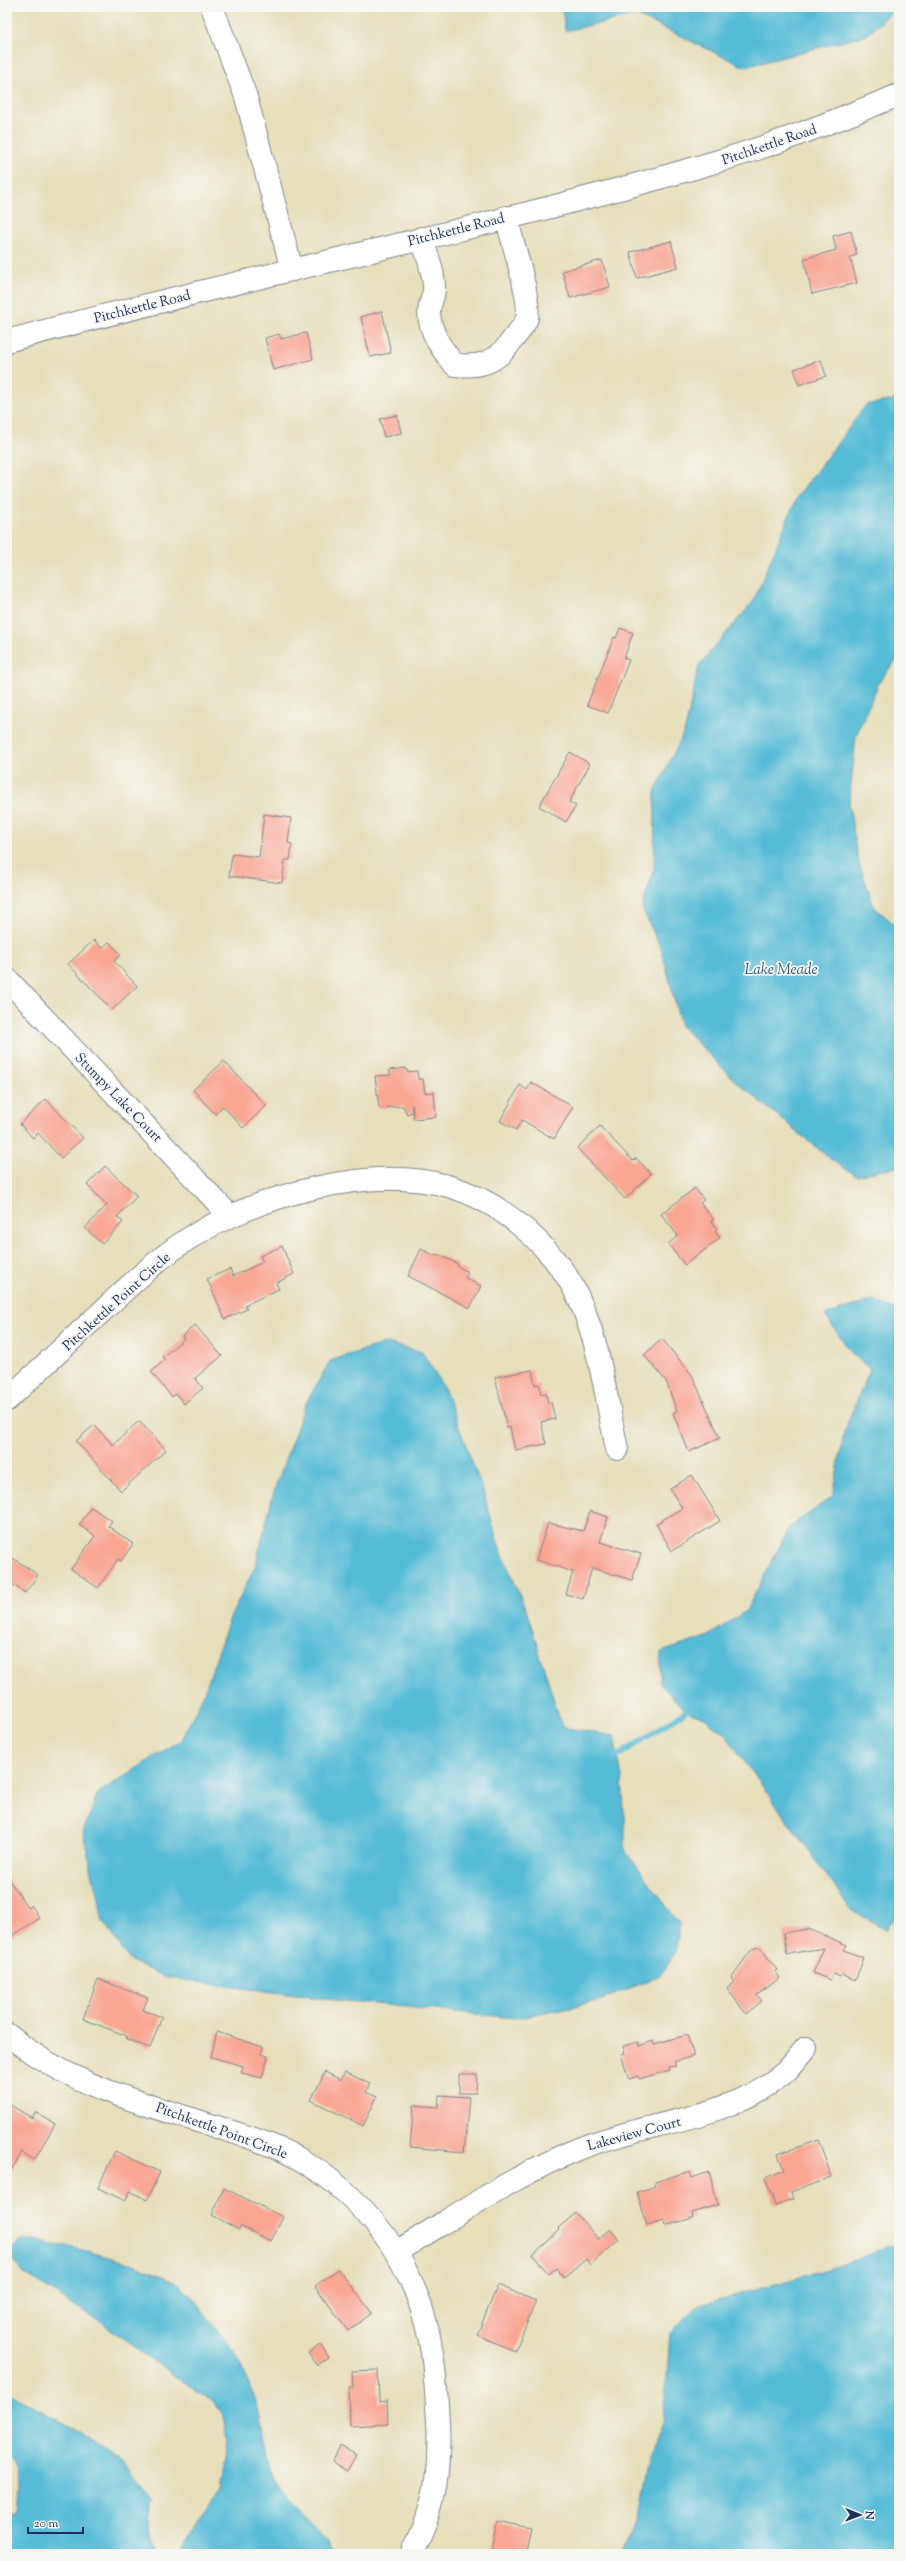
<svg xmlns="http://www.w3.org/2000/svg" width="906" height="2561" viewBox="0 0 906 2561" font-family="'Sorts Mill Goudy',serif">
<rect width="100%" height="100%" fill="#f6f6f2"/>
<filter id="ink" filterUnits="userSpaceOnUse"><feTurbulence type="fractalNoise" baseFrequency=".025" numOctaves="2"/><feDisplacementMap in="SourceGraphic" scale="8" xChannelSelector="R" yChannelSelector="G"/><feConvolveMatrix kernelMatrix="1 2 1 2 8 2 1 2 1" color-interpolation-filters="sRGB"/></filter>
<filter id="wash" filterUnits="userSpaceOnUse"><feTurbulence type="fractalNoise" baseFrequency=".012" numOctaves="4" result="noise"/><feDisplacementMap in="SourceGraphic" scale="16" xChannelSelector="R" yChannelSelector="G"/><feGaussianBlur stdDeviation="0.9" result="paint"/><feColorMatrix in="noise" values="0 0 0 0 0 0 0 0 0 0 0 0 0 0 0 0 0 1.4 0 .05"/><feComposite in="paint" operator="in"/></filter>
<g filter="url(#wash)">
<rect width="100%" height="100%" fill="#e6dfba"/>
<!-- water -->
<g fill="#57bcd6" stroke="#39769a">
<path d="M562 7H897L867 35 745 67 636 15 565 31Z"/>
<path d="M899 399V657L880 680 856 736 849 804 858 860 874 907 899 928V1166L857 1176 833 1161 734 1080 681 1026 662 951 642 908 654 870 655 792 685 730 699 665 753 602 797 497 866 405Z"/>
<path d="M873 1300 899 1311V1911L885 1930 852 1911 725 1734 706 1719 686 1711 660 1684 661 1652 707 1637 746 1611 790 1527 833 1496 844 1432 870 1369 851 1353 825 1315Z"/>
<path d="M385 1343 422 1352 445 1390 483 1491 499 1546 528 1615 562 1727 614 1736 622 1777 626 1852 680 1924 675 1953 660 1975 600 2001 515 2018 326 1999 168 1978 131 1962 103 1921 83 1832 98 1793 181 1740 203 1696 229 1620 255 1567 274 1491 305 1405 330 1361Z"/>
<path d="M35 2240 83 2250 133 2264 177 2282 194 2299 240 2360 261 2417 270 2471 283 2499 328 2543 331 2554H180L220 2490 227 2441 223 2416 212 2401 160 2366 104 2324 23 2273 14 2260 13 2248 21 2241Z"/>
<path d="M888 2246H899V2554H620L635 2519 647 2460 664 2418 670 2333 697 2307 841 2265Z"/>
<path d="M7 2392 79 2431 121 2459 152 2496C150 2515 144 2539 159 2554H7V2512L16 2510C17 2494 23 2465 7 2455Z"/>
</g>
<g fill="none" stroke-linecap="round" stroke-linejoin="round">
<!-- stream -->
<path stroke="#57bcd6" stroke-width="5.5" d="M618 1756 686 1711"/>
</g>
<g id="blocks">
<!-- building -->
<g fill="#f9a693">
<path d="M851 231 857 255 850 257 857 283 812 294 804 259 836 250 833 236Z"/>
<path d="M671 241 678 267 637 278 630 252Z"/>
<path d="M602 260 610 287 570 298 562 271Z"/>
<path d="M382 311 391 353 370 357 361 317Z"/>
<path d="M306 333 313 359 273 370 265 338 279 334 281 339Z"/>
<path d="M821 360 826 376 799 385 794 369Z"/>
<path d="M397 415 401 433 384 437 380 419Z"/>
<path d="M620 628 633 633 624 658 629 660 608 713 587 705 614 637 616 638Z"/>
<path d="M570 752 590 764 569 802 576 806 566 822 539 806Z"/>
<path d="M264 814 291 818 288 843 292 844 290 860H285L282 883 229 876 232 854 259 857Z"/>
<path d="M94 940 102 948 109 942 121 955 114 961 137 986 112 1010 68 964Z"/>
<path d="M224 1061 266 1106 243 1128 223 1106 215 1114 193 1090Z"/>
<path d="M406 1068 407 1072 417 1071 418 1079H423L425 1093 434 1092 436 1117 414 1119 412 1105V1112L407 1114 403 1106 379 1108 375 1076 391 1075 389 1070Z"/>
<path d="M531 1082 573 1107 554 1139 522 1120 516 1130 500 1121 520 1085 527 1090Z"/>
<path d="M46 1099 83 1138 61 1158 38 1133 33 1138 20 1124Z"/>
<path d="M600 1126 633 1161 636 1158 651 1174 625 1199 577 1148Z"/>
<path d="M105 1166 137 1196 117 1217 123 1222 102 1244 85 1228 107 1205 87 1185Z"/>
<path d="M695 1188 704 1200 700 1203 714 1220 711 1221 717 1229 715 1231 720 1238 685 1265 668 1244 678 1236 661 1214Z"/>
<path d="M282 1246 294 1274 276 1283 279 1289 245 1305 247 1309 225 1319 207 1279 230 1269 233 1276 263 1262 260 1256Z"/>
<path d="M421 1249 436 1256 437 1254 458 1264 457 1266 468 1272 465 1278 481 1286 470 1308 408 1276Z"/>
<path d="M195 1325 222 1356 195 1378 203 1388 184 1404 176 1394 172 1397 151 1372 165 1360 162 1357 184 1339 182 1336Z"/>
<path d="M662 1339 692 1375 720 1438 689 1452 673 1413 677 1411 666 1381 644 1355Z"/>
<path d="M532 1370 535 1385 539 1384 541 1394 546 1393 548 1403 551 1402 555 1419 541 1422 546 1444 515 1450 510 1427 507 1428 495 1377Z"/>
<path d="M139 1421 166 1450 121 1491 76 1441 94 1425 113 1445Z"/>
<path d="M692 1475 720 1521 672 1551 656 1524 682 1508 670 1489Z"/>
<path d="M91 1507 112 1521 108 1526 133 1544 121 1561 118 1559 98 1588 71 1569 95 1536 79 1525Z"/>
<path d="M590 1511 608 1517 600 1542 641 1554 632 1580 592 1568 583 1599 566 1594 573 1572 536 1560 548 1523 583 1531Z"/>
<path d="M7 1554 38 1575 25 1593 7 1581Z"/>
<path d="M7 1877 28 1908 31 1905 40 1918 7 1939Z"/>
<path d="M808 1929 847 1945 844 1950 864 1958 855 1980 842 1974 841 1977 833 1974 830 1980 813 1973 824 1948 787 1954 783 1933Z"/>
<path d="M760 1947 777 1970 775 1971 780 1978 757 1995 762 2001 746 2014 727 1988 734 1982 731 1978 752 1949Z"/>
<path d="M98 1979 148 1998 143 2010 162 2017 150 2048 126 2039 127 2036 83 2019Z"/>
<path d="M217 2032 263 2047 261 2054 268 2056 262 2078 241 2073 243 2066 211 2057Z"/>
<path d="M687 2035 694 2056 674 2062 676 2066 669 2067 670 2070 639 2079 638 2076 629 2079 621 2054 625 2053 623 2046 638 2042 639 2046 653 2041 654 2044Z"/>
<path d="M325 2072 341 2080 345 2072 370 2084 366 2092 377 2097 363 2126 311 2100Z"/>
<path d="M459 2074H477L476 2093H459Z"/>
<path d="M439 2095 469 2097 464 2152 410 2147 414 2105 438 2107Z"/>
<path d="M7 2103 32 2118 35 2112 55 2124 34 2160 22 2152 7 2177Z"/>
<path d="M818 2140 832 2177 791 2192 793 2199 775 2205 765 2178 784 2170 778 2154Z"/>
<path d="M115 2151 160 2172 147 2200 130 2191 125 2201 98 2188Z"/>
<path d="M690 2171 692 2178 709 2172 718 2205 692 2213 693 2218 665 2226 664 2220 647 2225 637 2192 656 2186 655 2182Z"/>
<path d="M224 2188 283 2217 271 2241 240 2226 239 2230 212 2215Z"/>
<path d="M576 2213 598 2239 610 2229 619 2240 590 2265 586 2259 564 2278 556 2268 549 2274 533 2255 560 2230 558 2228Z"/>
<path d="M338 2269 372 2313 348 2331 315 2286Z"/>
<path d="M498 2285 536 2301 515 2351 477 2335Z"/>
<path d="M320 2345 329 2357 317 2366 308 2353Z"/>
<path d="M378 2370 379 2402 387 2401 388 2424 350 2426 349 2387H353L352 2371Z"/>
<path d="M340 2446 356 2455 347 2471 332 2462Z"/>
<path d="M497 2521 531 2528 526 2554H491Z"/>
</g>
</g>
</g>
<g filter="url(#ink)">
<use href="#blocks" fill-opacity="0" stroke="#80878c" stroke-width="1"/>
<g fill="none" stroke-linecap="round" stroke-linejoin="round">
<defs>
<g id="minor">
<path d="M212 7 246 97 292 270"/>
<path d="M421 238C427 254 433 269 434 286 435 295 429 304 429 313 430 333 442 350 455 365 479 367 495 364 510 343 515 336 524 327 527 318 532 303 511 236 506 217"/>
<path d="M7 979 230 1216"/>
<path d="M7 1400C37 1372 67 1344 97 1316 126 1289 154 1261 188 1239 256 1196 369 1164 448 1186 498 1200 546 1241 572 1285 599 1333 605 1395 617 1449"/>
<path d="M7 2034C69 2087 151 2105 226 2130 252 2138 277 2146 301 2160 333 2178 363 2206 385 2236 416 2279 431 2326 435 2379 440 2439 444 2492 414 2547"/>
<path d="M396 2252C456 2216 516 2174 581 2148 648 2121 726 2121 784 2073 792 2066 799 2056 806 2048"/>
</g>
<path id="major" d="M7 341C242 277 482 231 715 162 778 144 839 119 899 95"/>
</defs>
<!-- minor casing -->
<use href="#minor" stroke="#80878c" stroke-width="24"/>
<!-- major casing -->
<use href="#major" stroke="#80878c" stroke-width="24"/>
<!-- minor -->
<use href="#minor" stroke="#fff" stroke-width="22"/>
<!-- major -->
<use href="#major" stroke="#fff" stroke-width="22"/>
</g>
</g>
<g text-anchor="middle" stroke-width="3.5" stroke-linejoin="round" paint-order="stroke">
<!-- street labels -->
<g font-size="14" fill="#1b2f5e" stroke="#f6f6f2">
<text transform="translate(769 144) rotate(-19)" y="5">Pitchkettle Road</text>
<text transform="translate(456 229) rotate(-14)" y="5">Pitchkettle Road</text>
<text transform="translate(142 306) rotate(-14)" y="5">Pitchkettle Road</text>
<text transform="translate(119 1097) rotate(46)" y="5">Stumpy Lake Court</text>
<text transform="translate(116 1301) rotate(-42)" y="5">Pitchkettle Point Circle</text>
<text transform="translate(222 2130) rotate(20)" y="5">Pitchkettle Point Circle</text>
<text transform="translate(634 2133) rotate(-15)" y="5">Lakeview Court</text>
</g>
<!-- water labels -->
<g font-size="15" font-style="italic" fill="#2d5982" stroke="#f6f6f2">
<text x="781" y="974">Lake Meade</text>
</g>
</g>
<!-- margin -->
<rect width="906" height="2561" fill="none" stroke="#f6f6f2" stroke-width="24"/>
<!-- north arrow -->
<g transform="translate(860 2515) rotate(91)" stroke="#f6f6f2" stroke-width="3" paint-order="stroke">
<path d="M0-3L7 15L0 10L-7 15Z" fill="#1b2f5e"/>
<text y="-6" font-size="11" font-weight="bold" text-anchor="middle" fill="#1b2f5e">N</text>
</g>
<!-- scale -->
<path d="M28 2527v6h55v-6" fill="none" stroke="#1b2f5e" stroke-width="2"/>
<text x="34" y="2527" font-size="12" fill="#1b2f5e" stroke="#f6f6f2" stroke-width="3" paint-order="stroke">20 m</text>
</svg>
